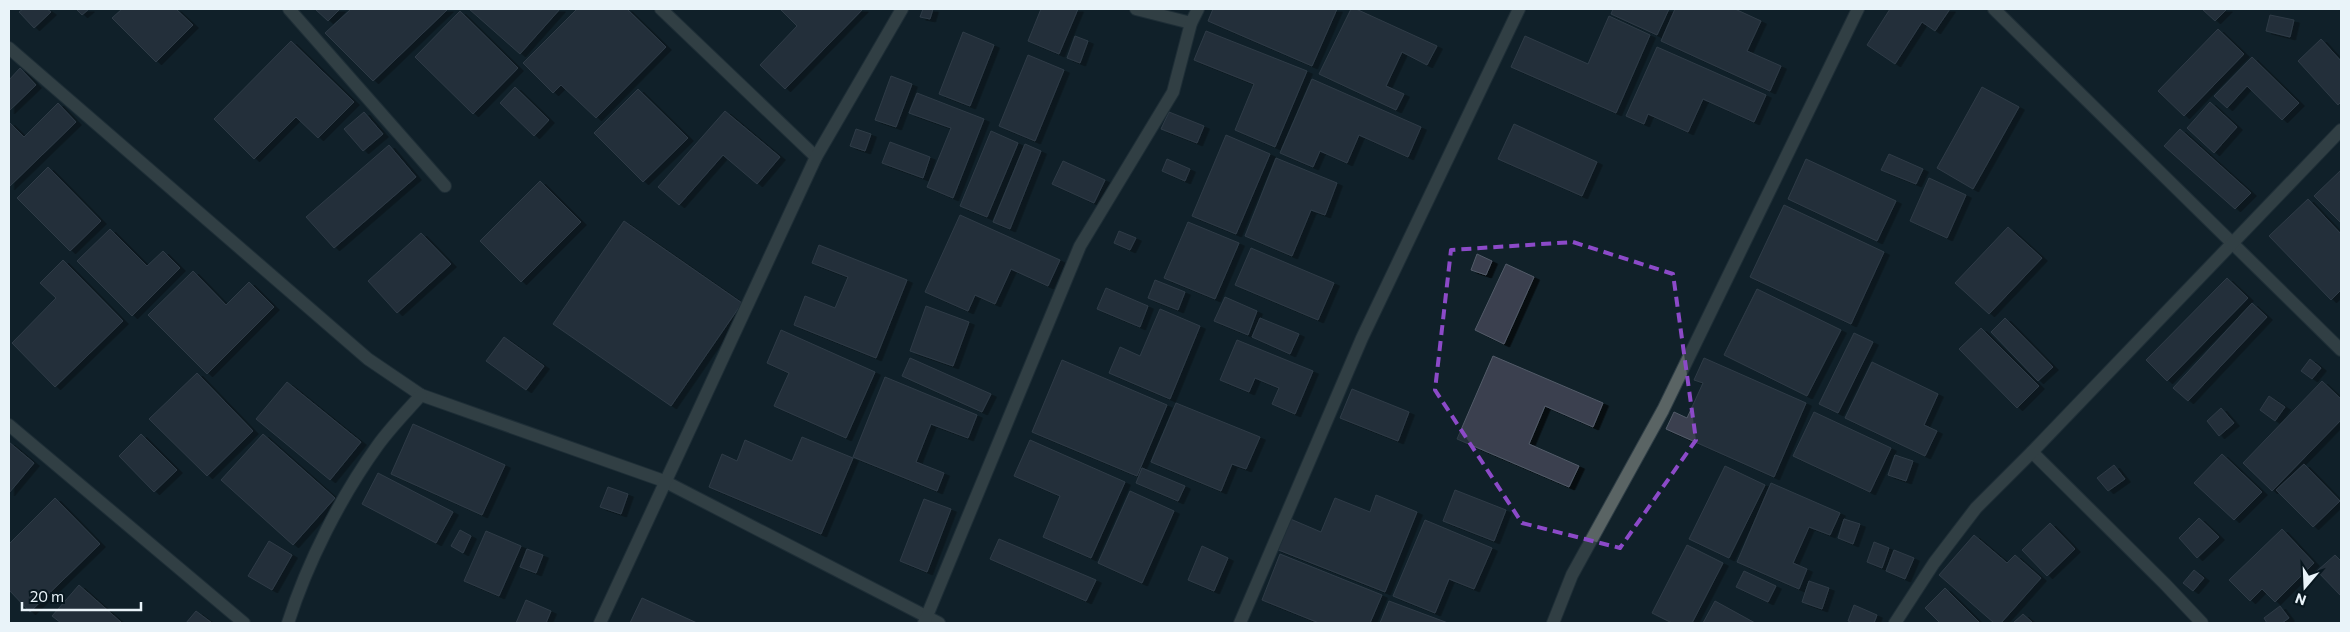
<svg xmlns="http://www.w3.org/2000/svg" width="2350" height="632" viewBox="0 0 2350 632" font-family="Commissioner,sans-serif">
<defs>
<filter id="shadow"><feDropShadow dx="5.5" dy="3" stdDeviation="0" flood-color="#0009"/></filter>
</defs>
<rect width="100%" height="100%" fill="#112129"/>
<!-- building -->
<g fill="#3a414f" stroke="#535b69" filter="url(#shadow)">
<path d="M23 9H47L51 12 34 28 19 12Z"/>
<path d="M76 9H89L82 15Z"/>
<path d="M122 9H176L193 25 156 62 112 18Z"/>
<path d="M315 9H340L328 21Z"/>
<path d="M351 9H448L373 81 325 33Z"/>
<path d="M469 9H560L520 54Z"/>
<path d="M577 9H627L666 47 596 118 561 85 553 93 523 63Z"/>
<path d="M780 9H863L785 89 760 65 797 26Z"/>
<path d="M923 9H933L930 19 920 17Z"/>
<path d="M1041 9H1078L1059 54 1028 41Z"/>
<path d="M1213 9H1337L1312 66 1208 21Z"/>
<path d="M1351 9H1356L1437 46 1427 65 1402 52 1386 86 1404 94 1396 110 1319 74Z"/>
<path d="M1613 9H1669L1657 35 1611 14Z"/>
<path d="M1675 9H1735L1761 21 1747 51 1781 66 1770 91 1661 41Z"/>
<path d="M1890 9H1950L1935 31 1922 22 1895 64 1867 45Z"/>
<path d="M2202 9H2227L2215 21Z"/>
<path d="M460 11 518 68 473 114 415 57Z"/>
<path d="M2270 15 2294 20 2290 37 2266 31Z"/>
<path d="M1609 16 1650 35 1616 113 1511 67 1525 36 1588 64Z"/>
<path d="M2218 29 2244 54 2184 116 2158 91Z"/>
<path d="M1206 31 1307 71 1275 147 1235 130 1254 84 1194 60Z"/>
<path d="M963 32 994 45 970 106 939 94Z"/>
<path d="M1075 36 1088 41 1080 63 1067 58Z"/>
<path d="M2321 39 2341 61V102L2338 105 2298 61Z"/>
<path d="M291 41 354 102 318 138 296 117 254 159 214 119Z"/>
<path d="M1657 47 1766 95 1754 122 1703 99 1688 132 1648 114 1644 124 1626 116Z"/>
<path d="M1028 55 1064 70 1035 141 999 126Z"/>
<path d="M2252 57 2299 103 2282 120 2247 86 2227 108 2214 96Z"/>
<path d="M20 68 36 85 9 111V80Z"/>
<path d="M891 76 912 84 896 127 875 120Z"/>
<path d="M1312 79 1421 127 1408 157 1359 135 1347 163 1320 151 1313 167 1280 153Z"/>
<path d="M515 87 549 120 534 136 500 103Z"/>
<path d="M1982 87 2019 107 1973 189 1937 168Z"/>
<path d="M638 89 688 138 643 182 594 133Z"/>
<path d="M917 93 984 119 953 198 927 187 951 128 909 113Z"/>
<path d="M2210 102 2237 127 2214 153 2187 128Z"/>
<path d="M58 103 76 122 9 187V122L24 137Z"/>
<path d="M725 111 780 157 757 184 723 155 679 205 658 187Z"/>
<path d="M364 112 383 134 363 151 344 129Z"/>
<path d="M1169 112 1204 126 1197 143 1161 129Z"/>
<path d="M1514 124 1597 162 1582 196 1498 159Z"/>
<path d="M856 129 871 134 865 151 850 146Z"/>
<path d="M2180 129 2251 193 2235 209 2164 146Z"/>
<path d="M991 131 1018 143 987 217 960 206Z"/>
<path d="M1226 135 1270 154 1236 234 1192 216Z"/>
<path d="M890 142 930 157 923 178 882 163Z"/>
<path d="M1025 144 1041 151 1010 229 993 222Z"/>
<path d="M389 145 416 177 334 248 306 217Z"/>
<path d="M1889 154 1923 169 1916 184 1881 170Z"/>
<path d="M1276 158 1337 183 1325 215 1311 210 1292 256 1245 236Z"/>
<path d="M1167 159 1190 169 1185 181 1162 171Z"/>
<path d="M1806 159 1896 201 1877 241 1788 199Z"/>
<path d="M1063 161 1105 180 1094 203 1052 184Z"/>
<path d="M48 167 101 221 70 251 17 198Z"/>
<path d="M2341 170V223L2314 196Z"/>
<path d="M1929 178 1966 195 1947 238 1910 221Z"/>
<path d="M540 181 581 222 521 282 480 241Z"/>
<path d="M2308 199 2341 234V290L2331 300 2269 236Z"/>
<path d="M1784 205 1884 252 1851 324 1750 277Z"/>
<path d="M960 215 1060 260 1048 286 1011 269 995 304 975 295 968 311 925 292Z"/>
<path d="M624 221 742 303 671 406 553 324Z"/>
<path d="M1188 222 1239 243 1215 299 1164 278Z"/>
<path d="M2008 227 2042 258 1989 314 1955 283Z"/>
<path d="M110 229 147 266 163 251 180 268 132 316 77 261Z"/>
<path d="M1119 231 1136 238 1130 250 1114 243Z"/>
<path d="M421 233 451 264 397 313 368 281Z"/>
<path d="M819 245 907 280 876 358 794 325 805 296 835 308 848 277 812 263Z"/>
<path d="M1251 248 1334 283 1318 320 1235 285Z"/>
<path d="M1477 254 1492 261 1486 275 1471 270Z"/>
<path d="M63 260 123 321 55 387 12 343 56 298 40 283Z"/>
<path d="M1506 264 1534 277 1504 344 1475 330Z"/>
<path d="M193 271 226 305 249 282 274 307 207 374 148 315Z"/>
<path d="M2227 278 2248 298 2167 381 2146 360Z"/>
<path d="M1155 280 1185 292 1178 310 1148 298Z"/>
<path d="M1106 288 1148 306 1140 327 1097 309Z"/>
<path d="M1757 289 1841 330 1807 396 1724 355Z"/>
<path d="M1225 297 1257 311 1248 335 1214 321Z"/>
<path d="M2252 303 2267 317 2188 401 2173 388Z"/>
<path d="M926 306 969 322 953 366 910 351Z"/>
<path d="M1160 309 1200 326 1170 399 1109 373 1120 347 1140 356Z"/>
<path d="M1260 318 1299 334 1290 354 1252 337Z"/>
<path d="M2005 318 2053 367 2038 381 1991 332Z"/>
<path d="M1981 328 2039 386 2017 408 1959 349Z"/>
<path d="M781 330 875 372 846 438 774 406 789 373 767 363Z"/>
<path d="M1854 333 1873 342 1838 413 1819 404Z"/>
<path d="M504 337 544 366 526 390 486 361Z"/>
<path d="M1237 340 1313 371 1295 414 1272 404 1279 388 1255 378 1249 392 1220 380Z"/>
<path d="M1493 356 1603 403 1593 427 1545 406 1529 444 1579 466 1569 487 1457 439Z"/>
<path d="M910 358 991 394 982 412 902 376Z"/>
<path d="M1704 358 1806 403 1774 477 1666 429 1674 412 1687 418 1703 383 1694 380Z"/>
<path d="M2310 359 2321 368 2312 379 2301 371Z"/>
<path d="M1062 360 1167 405 1137 476 1032 432Z"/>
<path d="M1872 362 1938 394 1924 425 1937 431 1925 456 1845 418Z"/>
<path d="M197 373 253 431 207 476 149 419Z"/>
<path d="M885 377 977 415 968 438 931 424 916 462 944 473 937 491 853 457Z"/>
<path d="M2322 381 2341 399V420L2272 491 2243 463Z"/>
<path d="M287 382 361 442 330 480 256 419Z"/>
<path d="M1352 389 1409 412 1398 441 1340 418Z"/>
<path d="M2269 396 2285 407 2275 421 2260 410Z"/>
<path d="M1176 403 1260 437 1246 469 1232 464 1221 491 1151 462Z"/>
<path d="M2221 408 2234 423 2219 436 2207 421Z"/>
<path d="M1814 412 1891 448 1870 492 1793 456Z"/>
<path d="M413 424 505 465 482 515 391 474Z"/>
<path d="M141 434 177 470 154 492 119 456Z"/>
<path d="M263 434 335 498 293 545 221 480Z"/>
<path d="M802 437 853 458 821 534 709 487 722 454 737 461 745 440 792 461Z"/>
<path d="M1030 440 1125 482 1091 558 1043 537 1060 496 1014 476Z"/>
<path d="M9 442 34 463 9 493Z"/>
<path d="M2222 454 2262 492 2234 520 2194 483Z"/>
<path d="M1895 455 1913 461 1906 481 1888 475Z"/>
<path d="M2304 464 2340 501 2313 527 2276 490Z"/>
<path d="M2114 465 2125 479 2108 491 2097 478Z"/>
<path d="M1725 466 1765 485 1729 558 1689 539Z"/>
<path d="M1142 468 1185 486 1178 501 1136 483Z"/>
<path d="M378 473 453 512 436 543 362 504Z"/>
<path d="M1771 483 1840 513 1830 535 1809 527 1793 563 1807 569 1799 589 1737 562Z"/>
<path d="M608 487 628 494 621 514 600 507Z"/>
<path d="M1455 490 1506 510 1494 541 1443 521Z"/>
<path d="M1130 491 1174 511 1142 583 1098 563Z"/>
<path d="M1376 495 1417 512 1385 592 1276 549 1288 518 1321 532 1335 498 1370 512Z"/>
<path d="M55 498 100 544 30 612 9 590V544Z"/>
<path d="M924 499 951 509 927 572 900 561Z"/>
<path d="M2199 518 2219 537 2197 558 2179 538Z"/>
<path d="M1844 519 1860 524 1853 544 1838 538Z"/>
<path d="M1425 520 1492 548 1474 589 1449 579 1435 613 1393 596Z"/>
<path d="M2050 523 2075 549 2047 576 2022 550Z"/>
<path d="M2282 529 2314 563 2275 602 2262 589 2250 601 2229 580Z"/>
<path d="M460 530 471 536 463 553 451 546Z"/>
<path d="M486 531 521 546 499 596 464 581Z"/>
<path d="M1974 535 2007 563 2015 555 2041 578 2001 623H1994L1939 575Z"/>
<path d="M999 539 1096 580 1086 601 990 559Z"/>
<path d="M269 541 292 555 272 590 248 576Z"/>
<path d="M1874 542 1889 548 1882 568 1867 562Z"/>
<path d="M1687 545 1723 563 1692 623H1672L1652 613Z"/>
<path d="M1202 546 1228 558 1214 591 1188 580Z"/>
<path d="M527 549 543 555 536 573 520 567Z"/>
<path d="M1894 550 1914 558 1905 579 1886 571Z"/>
<path d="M1280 554 1382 595 1370 623H1319L1262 600Z"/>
<path d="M2335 555 2341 561V596L2317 571Z"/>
<path d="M2194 570 2204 578 2193 591 2183 583Z"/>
<path d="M1744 571 1776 586 1768 602 1736 587Z"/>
<path d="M1809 581 1829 588 1822 609 1802 602Z"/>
<path d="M79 585 122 623H61L52 616Z"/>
<path d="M1945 588 1980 623H1940L1925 608Z"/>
<path d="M642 598 697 623H630Z"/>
<path d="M526 600 551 611 546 623H516Z"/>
<path d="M1389 601 1448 623H1380Z"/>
<path d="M1715 601 1755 623H1703Z"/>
<path d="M1854 605 1877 615 1874 623H1853L1848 621Z"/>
<path d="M2280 606 2289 618 2282 623H2267L2264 618Z"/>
<path d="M196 611 212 623H186Z"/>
<path d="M2023 614 2033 623H2013Z"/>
</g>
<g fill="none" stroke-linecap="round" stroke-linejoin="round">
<defs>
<g id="street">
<path d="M289 9 445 186"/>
<path d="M661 9 816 157"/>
<path d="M1136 9 1191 23"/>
<path d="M1994 9 2341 350"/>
<path d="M9 48 368 359 421 395 664 481 939 623"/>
<path d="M9 425 244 623"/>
<path d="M2032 452 2165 584 2202 623"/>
<path d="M288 623C307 563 341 496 378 445 391 427 407 411 421 395"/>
<path d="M600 623 816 157 902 9"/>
<path d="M924 623 1080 246 1173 92 1191 23 1198 9"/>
<path d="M1240 623 1362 338 1519 9"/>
<path d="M1553 623 1572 575 1663 410 1858 9"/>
<path d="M1895 623 1934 563 1976 508 2032 452 2341 130"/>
</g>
</defs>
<!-- street casing -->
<use href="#street" stroke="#2f3e46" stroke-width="14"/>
<!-- street -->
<use href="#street" stroke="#5a6464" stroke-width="12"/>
</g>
<!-- marked area -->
<path d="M0 0H2350V632H0ZM1573 242 1673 274 1696 440 1620 548 1522 523 1435 390 1451 250Z" fill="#112129" fill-opacity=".55" fill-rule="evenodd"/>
<path fill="none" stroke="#8c4ac8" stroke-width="4" stroke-dasharray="10 6" stroke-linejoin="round" d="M1573 242 1673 274 1696 440 1620 548 1522 523 1435 390 1451 250Z"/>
<!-- border -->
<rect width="2350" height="632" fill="none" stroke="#e9f3f9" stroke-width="20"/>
<!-- north arrow -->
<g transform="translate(2305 587) rotate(199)" stroke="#08171f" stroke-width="4" paint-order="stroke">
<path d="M0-4L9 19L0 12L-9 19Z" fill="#e9f3f9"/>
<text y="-8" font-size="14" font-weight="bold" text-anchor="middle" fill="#e9f3f9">N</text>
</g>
<!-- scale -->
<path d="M22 602v8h119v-8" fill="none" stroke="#e9f3f9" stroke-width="2.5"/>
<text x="30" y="602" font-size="15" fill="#e9f3f9" stroke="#08171f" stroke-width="4" paint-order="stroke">20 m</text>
</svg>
